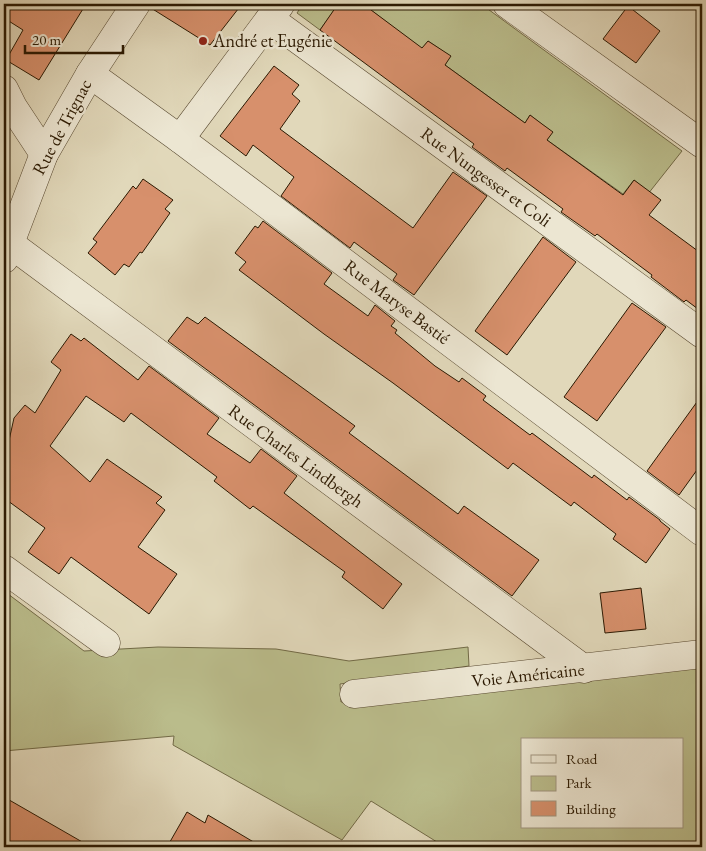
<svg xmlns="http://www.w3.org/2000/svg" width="706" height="851" viewBox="0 0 706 851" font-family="'EB Garamond',serif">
<rect width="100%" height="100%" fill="#e1d8ba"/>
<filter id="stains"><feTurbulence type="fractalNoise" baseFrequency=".004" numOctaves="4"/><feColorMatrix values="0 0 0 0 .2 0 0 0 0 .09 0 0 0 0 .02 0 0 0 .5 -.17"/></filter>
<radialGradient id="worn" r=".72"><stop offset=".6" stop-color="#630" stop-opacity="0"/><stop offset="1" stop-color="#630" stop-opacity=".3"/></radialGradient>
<!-- green -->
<g fill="#babc8b" stroke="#726a46" fill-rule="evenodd">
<path d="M303 4H334L337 6 320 30 297 13Z"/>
<path d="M363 4H481L682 151 644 199 640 185 634 180 623 194 547 140 552 132 530 115 525 123 445 65 450 56 428 41 422 49Z"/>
<path d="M4 591 84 651 158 647 276 649 349 661 468 647 469 666 340 684 341 702 702 663V847H445L371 801 342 840 173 745 174 736 4 751ZM522 740H682V827H522Z"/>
</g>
<!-- building -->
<g fill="#d7906c" stroke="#2b1902">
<path d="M4 4H86L39 80 6 60 23 30 4 18Z"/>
<path d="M151 4H242L210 45 151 8Z"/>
<path d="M338 4H363L422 48 428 41 451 56 445 65 525 123 530 115 542 124 553 132 547 140 623 195 634 180 661 200 649 215 702 254V312L686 300 684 302 651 277 652 275 597 234 595 236 561 212 563 209 507 168 505 171 472 147 474 144 320 30Z"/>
<path d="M628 6 660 31 636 63 603 39Z"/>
<path d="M274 66 299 85 292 94 300 101 280 129 413 228 453 172 487 196 414 295 393 280 397 274 354 242 350 248 281 196 294 177 253 145 246 156 220 136Z"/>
<path d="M143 179 173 200 165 209 170 213 142 253 140 252 129 267 124 264 115 275 88 253 97 242 93 239 133 186 136 189Z"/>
<path d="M263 221 332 273 324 284 368 316 375 305 395 321 391 326 397 330 395 333 435 366 459 382 462 378 486 396 483 400 530 435 532 433 592 478 594 475 627 500 629 497 660 520V521L670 529 646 563 613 539 616 534 574 502 571 506 513 463 508 469 393 383 324 334 239 270 246 262 235 253 255 226 258 228Z"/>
<path d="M543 237 576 262 507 355 475 331Z"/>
<path d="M632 303 666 327 597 421 564 397Z"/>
<path d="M187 317 198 324 205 317 355 426 349 433 458 514 464 506 539 560 512 596 168 341Z"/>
<path d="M71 334 81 341 84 338 138 380 149 366 219 418 207 434 250 463 261 449 297 476 284 493 402 584 383 609 342 577 345 572 253 506 250 509 214 481 217 477 131 413 124 422 86 396 50 446 90 482 107 459 162 497 156 503 165 510 138 547 177 574 149 614 71 557 59 574 28 552 45 528 4 498V463L14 418 25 405 35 413 61 370 51 362Z"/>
<path d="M702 395V463L679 495 647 471Z"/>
<path d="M641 588 646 629 605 633 600 593Z"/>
<path d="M4 797 91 847H4Z"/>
<path d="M187 812 205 823 208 815 262 847H167Z"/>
</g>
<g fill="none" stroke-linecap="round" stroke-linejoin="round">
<defs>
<g id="minor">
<path d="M507 4 702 144"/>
<path d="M270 19 702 334"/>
<path d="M90 74 180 139 702 532"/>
<path d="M4 89 13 107 44 154"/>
<path d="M180 139 280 5"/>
<path d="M9 243 584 669"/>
<path d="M4 259 44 154 90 74 136 4"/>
<path d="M4 569 106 643"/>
<path d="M354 694 702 654"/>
</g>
</defs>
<!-- minor casing -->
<use href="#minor" stroke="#584930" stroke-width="29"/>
<!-- minor -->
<use href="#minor" stroke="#ece6d2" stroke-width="28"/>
</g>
<!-- markers -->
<circle fill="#8f2418" stroke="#ece6d2" stroke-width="2" cx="203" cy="41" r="5"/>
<g text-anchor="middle" stroke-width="5" stroke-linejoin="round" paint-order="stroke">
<!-- poi labels -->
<g font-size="18" fill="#2b1902" stroke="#ece6d2" text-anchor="start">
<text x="213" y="47">André et Eugénie</text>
</g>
<!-- street labels -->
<g font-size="18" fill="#2b1902" stroke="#ece6d2">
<text transform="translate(62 127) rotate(-62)" y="6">Rue de Trignac</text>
<text transform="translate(486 177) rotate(36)" y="6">Rue Nungesser et Coli</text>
<text transform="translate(397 302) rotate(37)" y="6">Rue Maryse Bastié</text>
<text transform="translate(296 456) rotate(36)" y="6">Rue Charles Lindbergh</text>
<text transform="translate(528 675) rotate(-6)" y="6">Voie Américaine</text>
</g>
</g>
<!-- margin -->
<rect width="706" height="851" fill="none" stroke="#e1d8ba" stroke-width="20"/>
<rect x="5" y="5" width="696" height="841" fill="none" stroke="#2b1902" stroke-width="2.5"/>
<rect x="10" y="10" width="686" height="831" fill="none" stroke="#2b1902"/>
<!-- legend -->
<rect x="521" y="738" width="162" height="90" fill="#ece6d2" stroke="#9f947f"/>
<rect x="531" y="755" width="25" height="8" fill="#ece6d2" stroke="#9f947f"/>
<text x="566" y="764" font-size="15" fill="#2b1902">Road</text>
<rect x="531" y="776" width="25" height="15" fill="#babc8b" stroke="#9f947f"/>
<text x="566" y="788" font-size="15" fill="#2b1902">Park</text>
<rect x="531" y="801" width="25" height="15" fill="#d7906c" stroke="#9f947f"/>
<text x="566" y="814" font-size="15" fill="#2b1902">Building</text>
<!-- scale -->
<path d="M25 45v8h98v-8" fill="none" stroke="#2b1902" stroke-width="2.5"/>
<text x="32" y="45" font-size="15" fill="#2b1902" stroke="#ece6d2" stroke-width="4" paint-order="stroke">20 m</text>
<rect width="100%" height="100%" filter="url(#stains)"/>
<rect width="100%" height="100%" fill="url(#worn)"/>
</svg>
